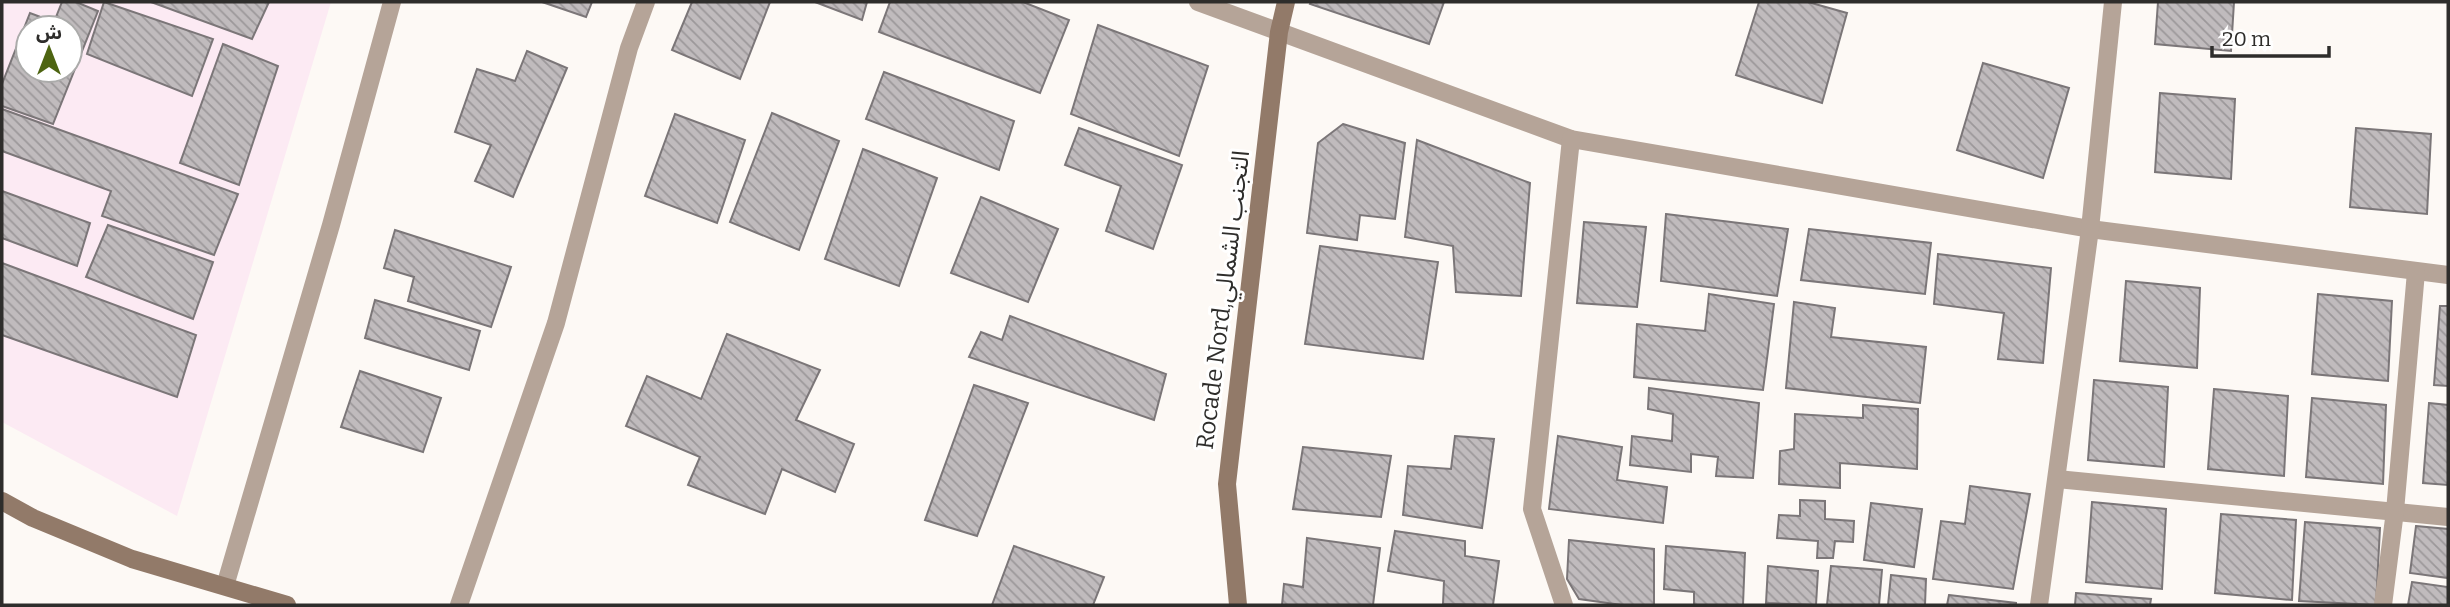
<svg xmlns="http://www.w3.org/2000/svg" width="2450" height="607" viewBox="0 0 2450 607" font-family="Bitter,'Noto Sans Arabic',serif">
<defs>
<pattern id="building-back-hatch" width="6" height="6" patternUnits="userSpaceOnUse" patternTransform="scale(1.75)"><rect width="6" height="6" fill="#c0bbbd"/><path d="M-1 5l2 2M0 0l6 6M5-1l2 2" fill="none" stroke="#9c989a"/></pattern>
</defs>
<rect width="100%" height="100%" fill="#fdf9f5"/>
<!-- commercial -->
<path fill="#fceaf3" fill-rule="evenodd" d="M2 2H331L177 516 2 422ZM28 28H70V70H28Z"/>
<!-- building -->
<g fill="url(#building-back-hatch)" stroke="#7b7678" stroke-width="2" fill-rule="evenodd">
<path d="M62 2H76L98 11 53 124 2 106V84L30 13 54 22ZM28 28H70V70H28Z"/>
<path d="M104 2 213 39 192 96 87 54Z"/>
<path d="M151 2H269L252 39Z"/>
<path d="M542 2H592L586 17Z"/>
<path d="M692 2H770L740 79 672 50Z"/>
<path d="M815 2H867L862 20Z"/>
<path d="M890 2H1023L1069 20 1040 93 879 32Z"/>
<path d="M1311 2H1444L1429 44 1310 4Z"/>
<path d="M1759 2H1808L1847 13 1822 103 1736 75Z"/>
<path d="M2158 2H2234L2231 51 2155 44Z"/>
<path d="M1098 25 1208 66 1179 156 1071 114Z"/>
<path d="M223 44 278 66 239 185 180 163Z"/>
<path d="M527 51 567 68 513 197 475 181 491 145 455 132 477 69 515 81Z"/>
<path d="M1983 63 2069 88 2043 178 1957 150Z"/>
<path d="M884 72 1014 121 999 170 866 119Z"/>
<path d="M2160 93 2235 99 2231 179 2155 172Z"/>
<path d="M2 109 238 194 214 255 102 216 111 191 2 151Z"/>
<path d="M772 113 839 141 799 250 730 222Z"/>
<path d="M675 114 745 140 717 223 645 196Z"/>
<path d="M1343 124 1405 143 1395 219 1360 215 1357 240 1307 233 1318 143Z"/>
<path d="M1079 128 1182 165 1153 249 1106 231 1121 186 1065 165Z"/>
<path d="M2356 128 2431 134 2427 214 2350 207Z"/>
<path d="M1417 140 1530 183 1521 296 1456 292 1453 246 1405 237Z"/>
<path d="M863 149 937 178 899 286 825 259Z"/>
<path d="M2 191 90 223 77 266 2 238Z"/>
<path d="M981 197 1058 229 1028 302 951 273Z"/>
<path d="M1666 214 1788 229 1777 296 1661 281Z"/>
<path d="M1584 222 1646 227 1637 307 1577 303Z"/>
<path d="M108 225 213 262 193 319 86 277Z"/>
<path d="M1809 229 1931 243 1925 294 1801 280Z"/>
<path d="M395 230 511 267 491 327 408 301 414 277 384 268Z"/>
<path d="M1320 246 1438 262 1423 359 1305 344Z"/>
<path d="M1938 254 2051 268 2043 363 1998 359 2004 313 1934 304Z"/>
<path d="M2 263 196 335 177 397 2 335Z"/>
<path d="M2126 281 2200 288 2197 368 2120 361Z"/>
<path d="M1709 294 1774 304 1763 390 1634 377 1637 324 1705 331Z"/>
<path d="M2318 294 2392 301 2388 381 2312 374Z"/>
<path d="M375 300 480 331 469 370 365 338Z"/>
<path d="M1794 302 1835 308 1831 337 1926 347 1920 403 1786 388Z"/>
<path d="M2440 306H2448V386L2434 385Z"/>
<path d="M1010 316 1166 374 1154 420 969 357 981 332 1002 340Z"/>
<path d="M727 334 820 370 796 420 854 444 835 492 782 469 765 514 688 485 700 457 626 426 647 376 701 399Z"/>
<path d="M360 371 441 398 423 452 341 427Z"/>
<path d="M2094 380 2168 387 2164 467 2088 460Z"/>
<path d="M974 385 1028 403 977 536 925 520Z"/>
<path d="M1649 388 1759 403 1753 478 1716 476 1718 457 1691 454V472L1630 465 1632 436 1672 441 1673 414 1648 409Z"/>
<path d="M2214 389 2288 396 2284 476 2208 469Z"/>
<path d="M2312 398 2386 405 2383 484 2306 477Z"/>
<path d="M2429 403 2448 405V485L2423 483Z"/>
<path d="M1863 405 1918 409 1917 469 1840 463V488L1779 484 1780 451 1794 449 1795 414 1863 418Z"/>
<path d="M1455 436 1494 439 1482 528 1403 515 1408 466 1451 469Z"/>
<path d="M1558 436 1622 447 1617 480 1667 487 1663 523 1549 509Z"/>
<path d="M1303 447 1391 456 1381 517 1293 509Z"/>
<path d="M1970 486 2030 494 2013 589 1933 579 1941 521 1965 524Z"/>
<path d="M1800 500 1825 501V519L1854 521 1853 542 1835 541 1833 558H1817L1818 541 1777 538 1779 515 1800 516Z"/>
<path d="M2092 502 2166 509 2162 589 2086 582Z"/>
<path d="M1871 503 1922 509 1914 567 1864 560Z"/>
<path d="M2221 514 2296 520 2292 600 2215 593Z"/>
<path d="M2305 522 2380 528 2376 605 2299 601Z"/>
<path d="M2416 526 2448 529V578L2410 573Z"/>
<path d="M1395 531 1465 541V556L1499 561 1493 605 1443 604 1444 581 1388 571Z"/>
<path d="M1307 538 1380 548 1373 605H1282L1284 584 1303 587Z"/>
<path d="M1569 540 1654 549V605H1622L1579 599 1567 579Z"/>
<path d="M1014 546 1104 577 1093 605H992Z"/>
<path d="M1666 546 1745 553 1743 605H1694V592L1664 589Z"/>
<path d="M1768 566 1818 571 1816 605 1766 603Z"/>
<path d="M1831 566 1882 570 1879 605H1827Z"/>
<path d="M1891 575 1926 579 1925 605H1888Z"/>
<path d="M2412 582 2448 587V605H2408Z"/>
<path d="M2076 593 2151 599 2150 605H2075Z"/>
<path d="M1949 595 2016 603V605H1947Z"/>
</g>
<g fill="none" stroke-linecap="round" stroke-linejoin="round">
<!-- minor -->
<g stroke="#b5a498" stroke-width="18">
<path d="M1198 2 1571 139 2090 229 2448 275"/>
<path d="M2057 479 2448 517"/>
<path d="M225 586 331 225 392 2"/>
<path d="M459 605 556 323 629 48 646 2"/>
<path d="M1564 605 1532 509 1571 139"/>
<path d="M2039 605 2090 229 2113 2"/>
<path d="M2383 605 2395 511 2416 272"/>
</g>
<!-- secondary -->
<g stroke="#927a69" stroke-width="18">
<path d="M2 501 33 518 132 559 287 605"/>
<path d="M1238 605 1227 484 1279 32 1286 2"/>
</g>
</g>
<g text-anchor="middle" stroke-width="6" stroke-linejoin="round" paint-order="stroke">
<!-- street labels -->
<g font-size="24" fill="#2e2d2b" stroke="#fff">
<text transform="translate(1223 300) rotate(-83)" y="8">Rocade Nord,التجنب الشمالي</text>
</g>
</g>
<!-- border -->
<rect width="2450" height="607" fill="none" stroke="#2e2d2b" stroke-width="7"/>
<!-- north arrow -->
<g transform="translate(49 49)"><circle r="33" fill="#ffffff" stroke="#ababaa" stroke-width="2"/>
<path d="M0-5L12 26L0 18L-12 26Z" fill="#4d6411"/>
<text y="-10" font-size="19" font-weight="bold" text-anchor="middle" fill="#2e2d2b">ش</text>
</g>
<!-- scale -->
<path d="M2212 46v10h117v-10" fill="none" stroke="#2e2d2b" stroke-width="3.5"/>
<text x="2222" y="46" font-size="21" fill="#2e2d2b" stroke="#ffffff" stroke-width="5" paint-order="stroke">20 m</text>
</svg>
